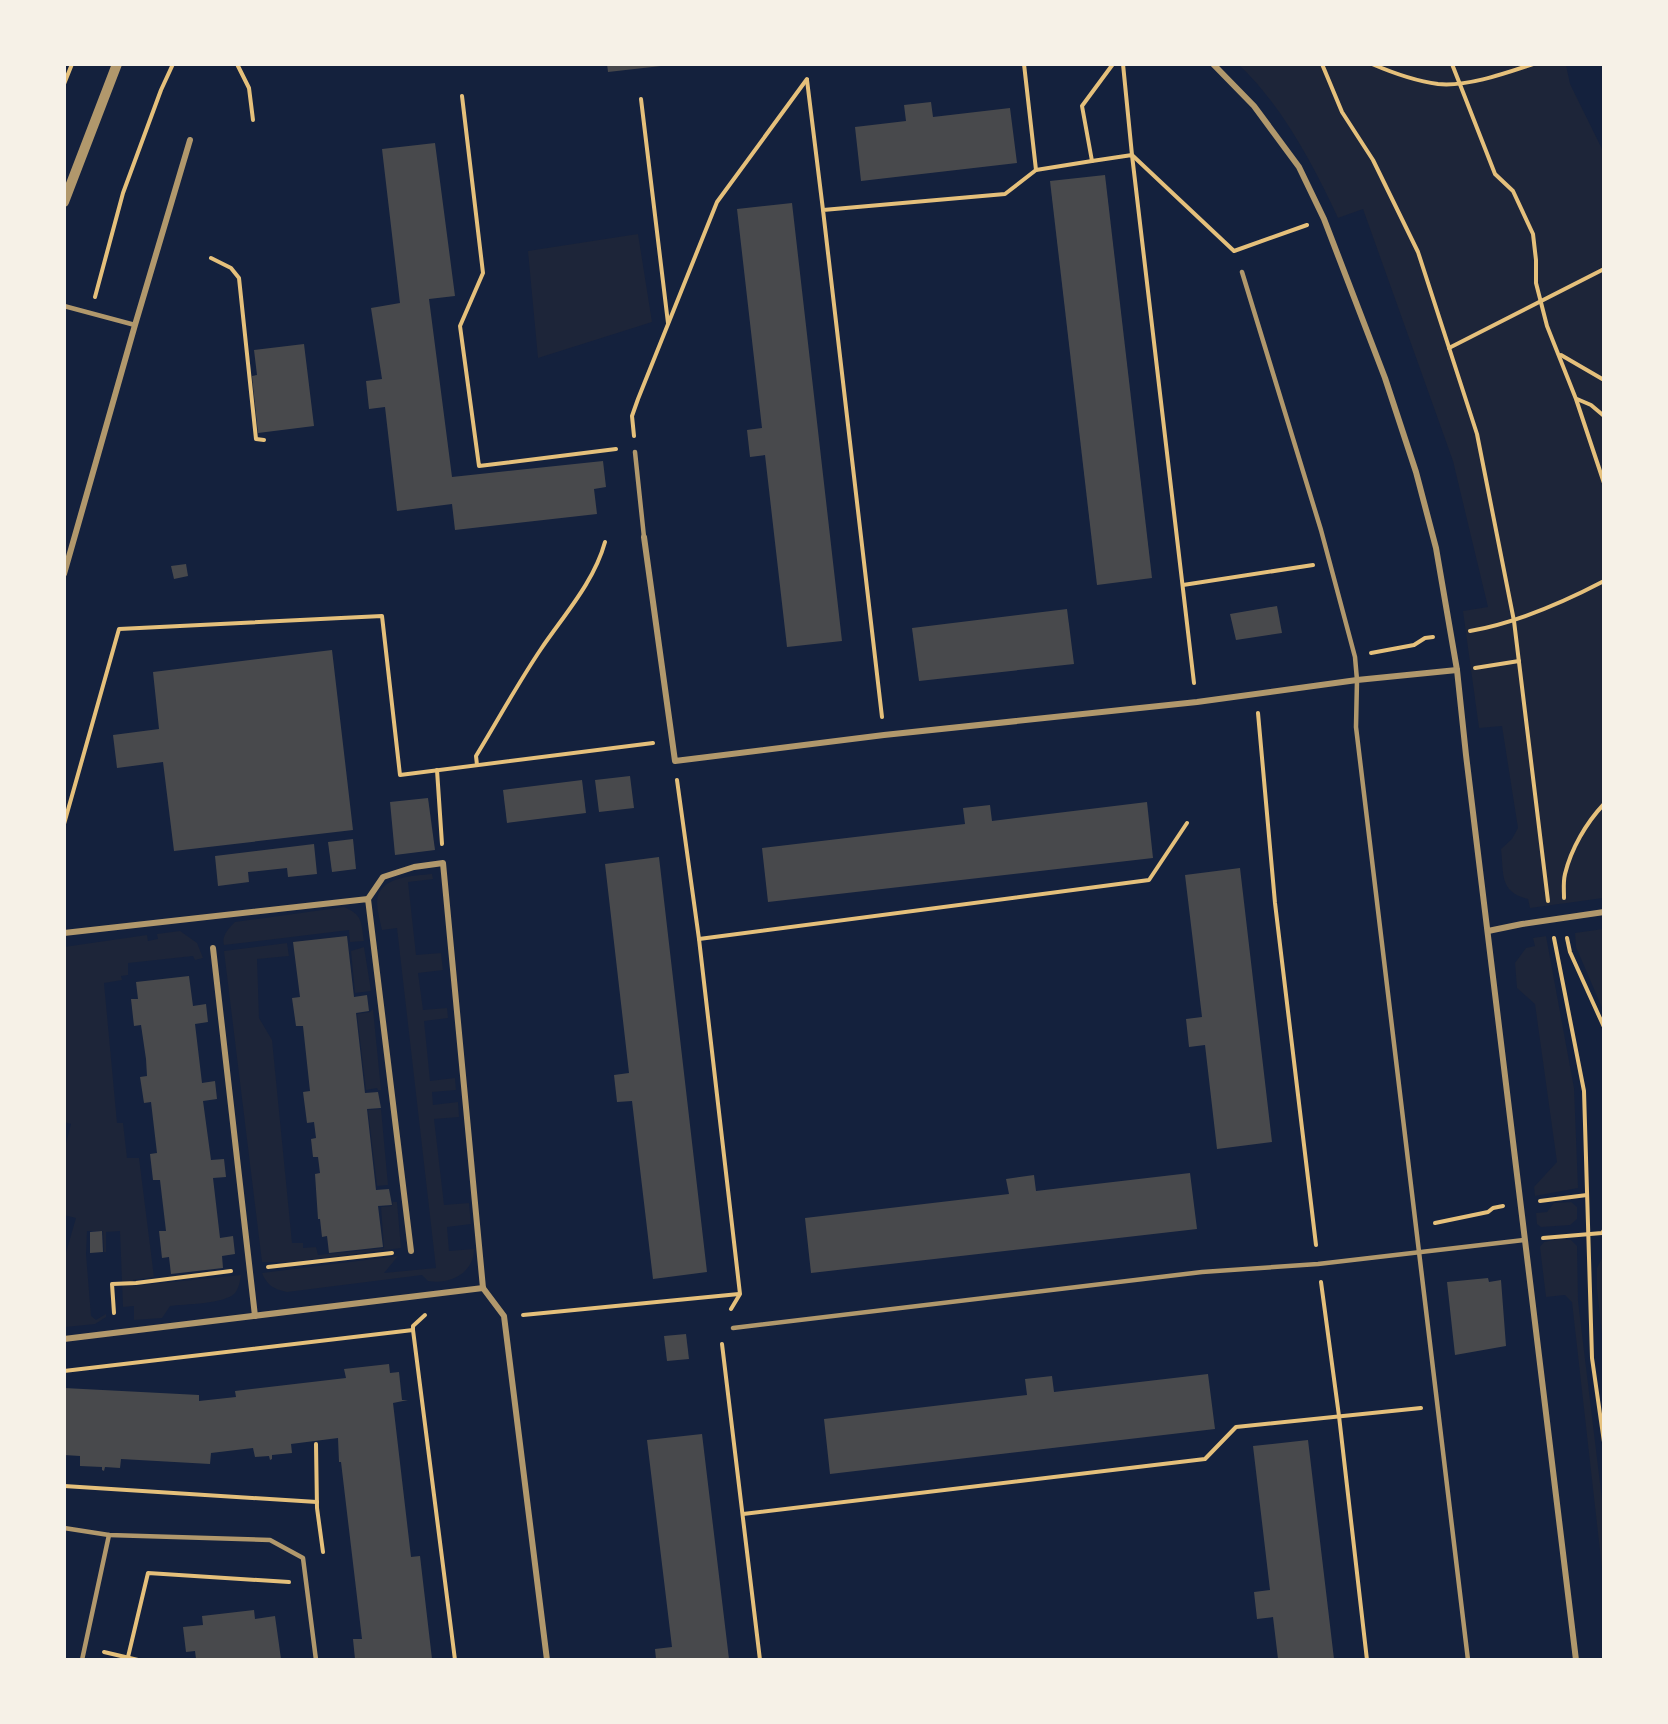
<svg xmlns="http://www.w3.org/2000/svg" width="1668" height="1724" viewBox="0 0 1668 1724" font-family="Quicksand,sans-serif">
<rect width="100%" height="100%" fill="#14213d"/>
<!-- green -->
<g fill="#1d2539">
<path d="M1239 65H1566L1570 84 1603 151V898L1530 908 1528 899C1499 892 1504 874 1501 849L1512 839 1518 828 1502 726 1479 728 1463 611 1488 607 1453 461 1363 209 1338 218C1314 166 1281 104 1239 65Z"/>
<path d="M638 234 652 322 538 358 528 251Z"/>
<path d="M432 874 433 879 408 882 416 955 441 953 443 970 418 973 423 1010 447 1008 448 1018 424 1021 430 1081 455 1078 456 1090 432 1092 433 1105 458 1102 459 1117 434 1119 444 1205 469 1203 471 1224 447 1227 449 1251 474 1249C474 1273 450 1285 428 1281L422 1275 287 1292C273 1289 267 1285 262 1273L398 1256 384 1273 436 1268 397 928 382 930C380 921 377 910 377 901 379 876 414 876 432 874Z"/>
<path d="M344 907C363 915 361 922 364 941L350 942 349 930 224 945C221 936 229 928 235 922Z"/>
<path d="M1603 929H1604L1603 1010 1576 947 1575 933Z"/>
<path d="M180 931 197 943 203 958 195 960 193 956 128 963V975L121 976 122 980 104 983 117 1123H123L127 1158H139L154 1277 133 1280V1286L241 1275C240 1281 239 1288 235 1293 225 1304 185 1304 170 1306L162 1318 134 1320V1306L123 1307 120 1231 106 1232V1252H104L103 1231H87L86 1254 91 1316 96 1320 106 1314V1317L95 1324 65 1327V1256L76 1218 64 1215 65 1147 71 1124 64 1122V947L147 935 148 941 158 939 157 934Z"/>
<path d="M1546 936 1574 1088 1578 1188 1535 1196 1534 1187 1557 1162 1535 1004 1517 988 1515 963 1526 948 1535 946 1533 938Z"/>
<path d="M287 943 289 956 257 959 259 1018 272 1040 292 1243H303V1248L316 1247 318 1255 384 1248 381 1207 392 1206 393 1202H397L401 1248 292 1262H262L224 951Z"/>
<path d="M364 947 371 991 355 993 351 951Z"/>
<path d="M373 1009 381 1090H378L377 1088 366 1090 357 1014 370 1012Z"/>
<path d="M381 1109 388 1185 377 1186 368 1110Z"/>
<path d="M1571 1202 1577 1207V1219L1570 1225 1541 1227 1537 1224 1536 1213 1547 1212 1554 1203Z"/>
<path d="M1559 1239 1571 1240 1577 1246 1578 1301 1603 1508V1577L1572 1302 1565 1295 1546 1297 1540 1247 1544 1242Z"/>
<path d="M1603 1256V1344L1597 1289V1268Z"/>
</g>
<!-- building -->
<g fill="#48494c">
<path d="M607 64H661V66L608 72Z"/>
<path d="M931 102 933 117 1010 108 1017 163 861 181 855 127 906 121 904 105Z"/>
<path d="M435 143 455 296 429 299 452 477 603 461 606 487 594 489 597 514 455 530 452 504 397 511 385 407 369 409 366 381 382 379 371 308 400 303 382 149Z"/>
<path d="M1105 175 1152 578 1097 585 1050 181Z"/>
<path d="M792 203 842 641 787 647 765 455 750 457 747 430 762 428 737 209Z"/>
<path d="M304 344 314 426 258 433 252 376 257 375 254 350Z"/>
<path d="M186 564 188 576 174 579 171 566Z"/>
<path d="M1277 606 1282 633 1236 640 1230 614Z"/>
<path d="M1067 609 1074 664 919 681 912 628Z"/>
<path d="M332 650 353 830 174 851 163 762 117 768 113 735 159 729 153 672Z"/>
<path d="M630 776 634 808 599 812 595 780Z"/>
<path d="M582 780 586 813 507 823 503 790Z"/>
<path d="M428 798 435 850 395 855 390 802Z"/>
<path d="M1147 802 1153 858 768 902 762 848 965 824 963 808 990 805 992 821Z"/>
<path d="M353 839 356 869 332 872 328 842Z"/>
<path d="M314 844 317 874 288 877 287 868 248 872 249 882 218 886 215 856Z"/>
<path d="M659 857 707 1272 653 1279 632 1101 617 1102 614 1075 629 1073 605 864Z"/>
<path d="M1240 868 1272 1142 1217 1149 1205 1045 1189 1047 1186 1019 1202 1017 1185 875Z"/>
<path d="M347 936 354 997 367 995 369 1011 356 1013 365 1093 378 1092 381 1108 367 1109 376 1190 389 1189 392 1205 378 1206 383 1247 329 1253 327 1236 322 1237 320 1219H318L315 1174 320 1173 318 1157H313L311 1139 316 1138 314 1122 307 1123 303 1092 310 1091 303 1026H296L292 998 300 997 293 942Z"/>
<path d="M189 976 193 1006 206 1004 208 1022 195 1024 202 1083 215 1081 217 1099 203 1101 211 1160 224 1159 226 1177 213 1178 220 1238 233 1236 235 1254 222 1256 223 1268 171 1274 169 1257 162 1258 159 1231H166L160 1180H153L150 1154 157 1153 151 1102 144 1103 140 1077 147 1076 146 1059 141 1025 134 1026 131 999H138L136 982Z"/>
<path d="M1190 1173 1197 1229 811 1273 805 1218 1009 1194 1006 1179 1034 1175 1036 1191Z"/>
<path d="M102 1231 103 1252 90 1253V1232Z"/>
<path d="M1488 1278 1489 1282 1501 1280 1506 1346 1455 1355 1447 1282Z"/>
<path d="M686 1334 689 1359 667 1361 664 1336Z"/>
<path d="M389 1364 390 1373 399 1372 402 1400H408L393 1403 411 1557 420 1556 432 1659H355L353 1639H362L341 1462H339L338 1438 291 1444 292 1453 272 1455V1459L270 1460 269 1456 255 1457 253 1448 211 1453 210 1464 121 1459 120 1468 105 1467 104 1471 102 1470V1467L80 1466V1456L64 1455V1388L199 1395V1401L236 1397 235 1391 346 1378 344 1369Z"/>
<path d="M1208 1374 1215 1429 830 1474 824 1419 1027 1395 1025 1379 1052 1376 1054 1392Z"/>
<path d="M702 1434 729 1659H656L655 1649 672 1647 647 1440Z"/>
<path d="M1308 1440 1334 1659H1278L1273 1617 1257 1619 1254 1592 1270 1590 1253 1446Z"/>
<path d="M254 1610 255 1619 275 1616 281 1659H196L195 1651 186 1652 183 1627 203 1625 202 1616Z"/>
</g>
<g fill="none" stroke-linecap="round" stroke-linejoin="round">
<!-- path -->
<g stroke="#e5c07b" stroke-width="4">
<path d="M237 64 249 88 253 120"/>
<path d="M1024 64 1036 170"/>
<path d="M1113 64 1082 106 1092 161 1132 155 1194 683"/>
<path d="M1123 64 1132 155 1234 251 1307 225"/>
<path d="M1322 64 1342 112 1373 160 1418 252 1477 434 1514 621 1548 901"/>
<path d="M1372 64C1393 73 1415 81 1438 84 1467 87 1506 73 1533 64"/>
<path d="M1452 64 1495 174 1513 191 1533 234 1536 260V283L1547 326 1576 399 1604 483"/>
<path d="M807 80 823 210"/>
<path d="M64 84 72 64"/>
<path d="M462 96 483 273 460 326 479 466 616 449"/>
<path d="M641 99 668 323"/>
<path d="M211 258 231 268 239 278 256 439 264 440"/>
<path d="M95 297 123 193 161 90 173 64"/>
<path d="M1449 348 1604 269"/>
<path d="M1561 355 1604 380"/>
<path d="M1577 399 1591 405 1604 416"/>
<path d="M634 436 632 416 638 399 717 202 807 79"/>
<path d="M1183 585 1313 565"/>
<path d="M1470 631C1516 623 1562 603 1604 581"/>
<path d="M1371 653 1414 645 1425 638 1433 637"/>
<path d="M1475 668 1519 661"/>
<path d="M1258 713 1275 903 1316 1245"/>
<path d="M882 717 823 210 1005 194 1036 170 1092 161"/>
<path d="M477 765 476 756C498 720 518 683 541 649 564 615 594 582 605 542"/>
<path d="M437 770 442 844"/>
<path d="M677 780 699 939 740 1294 731 1309"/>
<path d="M64 824 119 629 382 616 400 775 653 743"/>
<path d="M1564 898C1564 890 1563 882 1565 874 1571 849 1586 823 1604 804"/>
<path d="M1554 938 1584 1091 1592 1358 1604 1442"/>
<path d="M1567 938 1570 952 1604 1027"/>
<path d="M699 939 1149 880 1187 823"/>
<path d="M1540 1201 1587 1195"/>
<path d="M1435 1223 1488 1212 1493 1208 1503 1206"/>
<path d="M1543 1238 1602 1233 1604 1230"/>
<path d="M268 1267 392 1253"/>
<path d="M1321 1282 1339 1416 1367 1660"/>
<path d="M114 1313 112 1284 136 1283 231 1271"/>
<path d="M523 1315 739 1294"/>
<path d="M413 1330V1326L425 1315"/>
<path d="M722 1344 760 1660"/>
<path d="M64 1371 413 1330 455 1660"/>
<path d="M316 1444 317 1508 323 1552"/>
<path d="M64 1486 317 1502"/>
<path d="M743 1514 1205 1459 1236 1427 1421 1408"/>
<path d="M104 1652 138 1660"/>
<path d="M128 1657 148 1573 289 1582"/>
</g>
<!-- service -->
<g stroke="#b1986c" stroke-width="4.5">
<path d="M1242 272 1321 530 1355 657 1357 680 1356 727 1468 1660"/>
<path d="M64 306 135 325"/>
<path d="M635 452 644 537"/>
<path d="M733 1328 1202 1272 1318 1264 1524 1240"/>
<path d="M64 1528 109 1535 270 1540 303 1558 316 1660"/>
<path d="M82 1660 109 1535"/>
</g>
<!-- minor -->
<g stroke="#b1986c" stroke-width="6">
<path d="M1213 64 1254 106 1299 167 1324 219 1385 378 1416 472 1436 548 1457 670 1466 755 1576 1660"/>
<path d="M644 537 675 761 884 735 1197 702 1357 680 1457 670"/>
<path d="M64 574 135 325 190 140"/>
<path d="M368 899 383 877 414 867 443 863 483 1288"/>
<path d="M1488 931 1522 924 1604 912"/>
<path d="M64 933 368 899 411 1251"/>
<path d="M213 948 255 1316"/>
<path d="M483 1288 504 1316 547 1660"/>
<path d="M64 1339 483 1288"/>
</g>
<!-- tertiary -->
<path stroke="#b1986c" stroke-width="10" d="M64 202 117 64"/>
</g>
<!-- border -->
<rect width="1668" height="1724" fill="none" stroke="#f6f1e7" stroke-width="132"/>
</svg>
